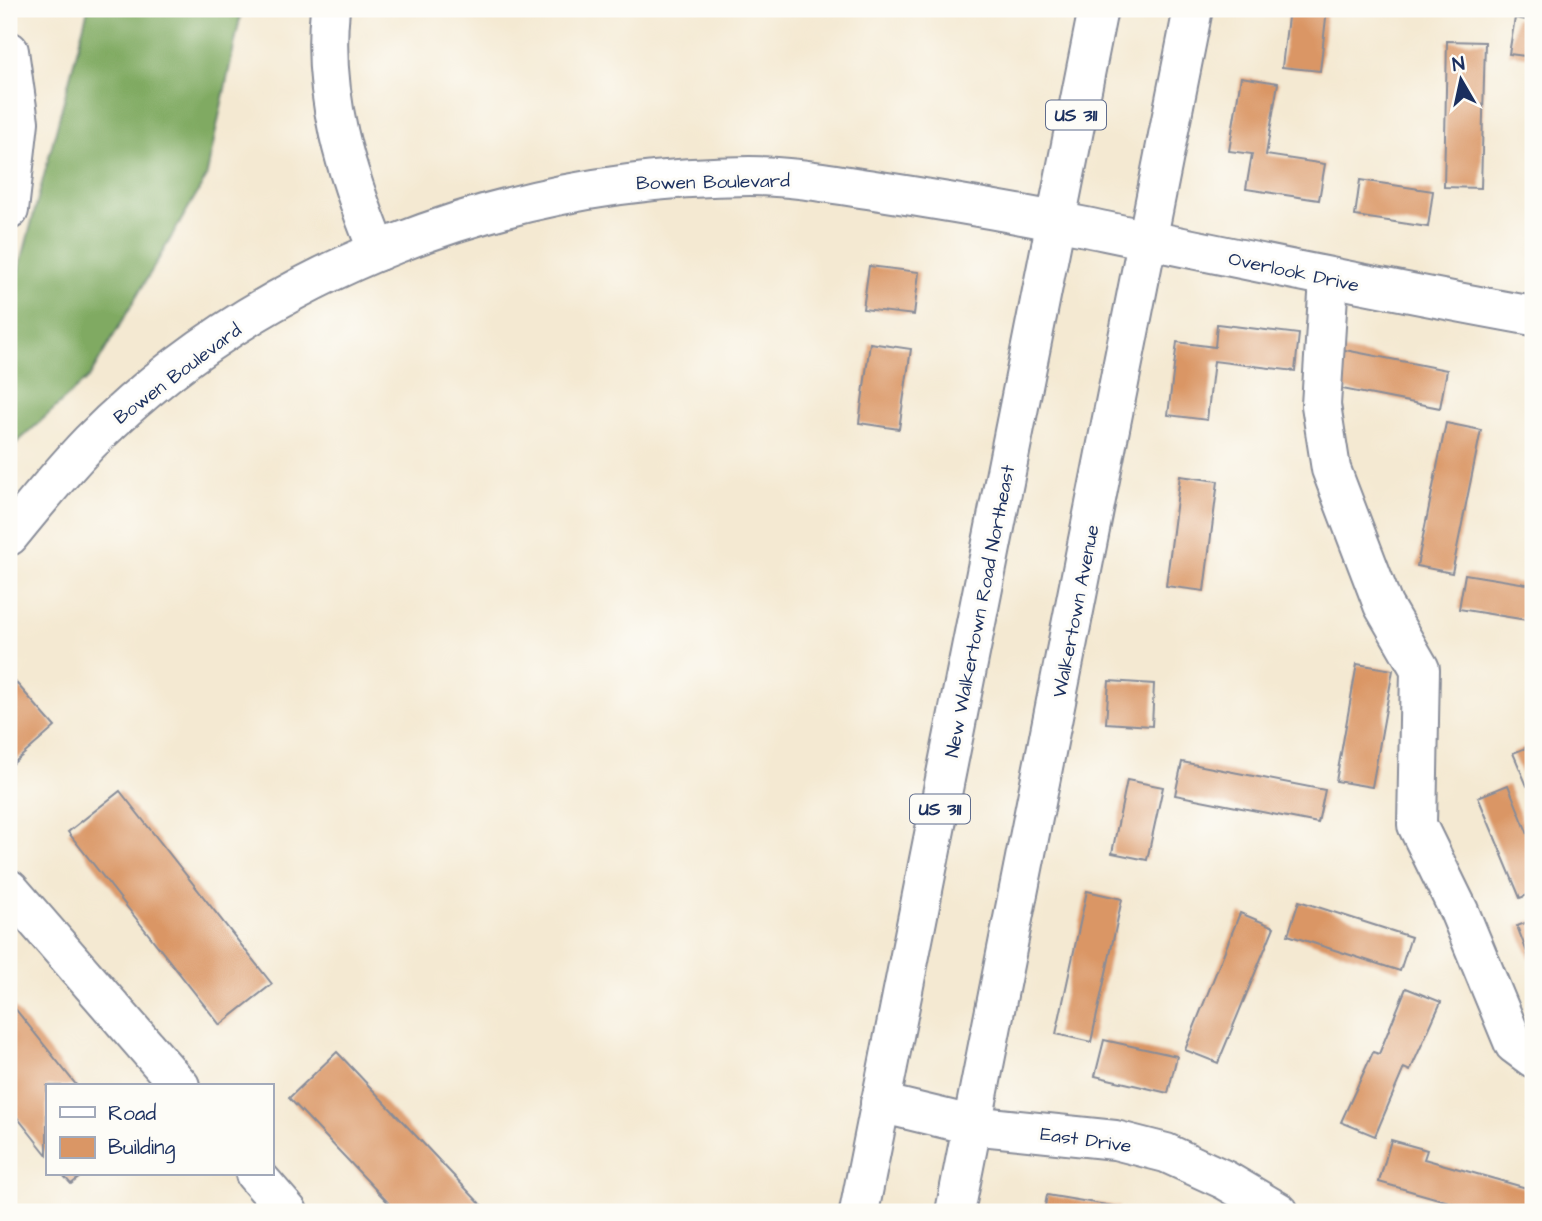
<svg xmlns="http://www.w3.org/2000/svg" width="1542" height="1221" viewBox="0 0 1542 1221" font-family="'Architects Daughter',sans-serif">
<rect width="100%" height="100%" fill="#fdfcf7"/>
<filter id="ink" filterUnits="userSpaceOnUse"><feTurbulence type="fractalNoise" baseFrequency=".0143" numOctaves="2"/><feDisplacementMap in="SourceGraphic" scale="14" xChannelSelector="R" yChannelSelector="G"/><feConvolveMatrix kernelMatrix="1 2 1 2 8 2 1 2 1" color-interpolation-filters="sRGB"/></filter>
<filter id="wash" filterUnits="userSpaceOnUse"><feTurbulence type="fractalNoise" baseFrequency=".00686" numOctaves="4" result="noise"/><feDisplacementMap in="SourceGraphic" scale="28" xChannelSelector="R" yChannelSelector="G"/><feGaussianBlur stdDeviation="1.57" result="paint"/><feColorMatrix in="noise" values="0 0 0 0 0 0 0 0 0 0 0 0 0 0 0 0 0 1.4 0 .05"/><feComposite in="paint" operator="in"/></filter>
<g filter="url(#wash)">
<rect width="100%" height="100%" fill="#f4e9d2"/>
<!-- forest -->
<path fill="#80aa62" stroke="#4e6c60" stroke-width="2" d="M88 9H242L206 178 90 376 9 450V308Z"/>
<g id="blocks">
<!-- building -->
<g fill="#da9665">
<path d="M1289 9H1327L1320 71 1282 67Z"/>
<path d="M1515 18 1533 21V57L1509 54Z"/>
<path d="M1447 41 1485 42 1481 188 1444 187Z"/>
<path d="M1241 77 1278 83 1266 155 1325 164 1319 200 1246 189 1252 154 1229 151Z"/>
<path d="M1360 180 1433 191 1428 227 1355 216Z"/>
<path d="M869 266 919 272 914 315 863 309Z"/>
<path d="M1217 324 1299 334 1295 371 1214 361 1207 420 1168 415 1177 342 1215 347Z"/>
<path d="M870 343 911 349 899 429 859 423Z"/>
<path d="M1340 349 1447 370 1440 408 1332 387Z"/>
<path d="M1446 423 1481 430 1452 573 1417 566Z"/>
<path d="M1180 476 1218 481 1204 591 1166 586Z"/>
<path d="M1465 574 1533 585V621L1459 609Z"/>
<path d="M1357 664 1393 670 1372 787 1336 781Z"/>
<path d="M11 677 55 727 9 767V679Z"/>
<path d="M1109 681 1154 684 1152 726 1106 723Z"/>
<path d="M1533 745V783L1527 786 1513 753Z"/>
<path d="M1182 762 1325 790 1318 823 1175 795Z"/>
<path d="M1127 780 1163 787 1147 860 1112 853Z"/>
<path d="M1508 785 1533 847V893L1520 898 1478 797Z"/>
<path d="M120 791 272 984 220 1025 68 832Z"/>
<path d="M1087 891 1122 899 1091 1042 1056 1034Z"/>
<path d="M1299 901 1411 937 1400 971 1288 935Z"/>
<path d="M1240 913 1274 927 1218 1063 1185 1050Z"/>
<path d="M1533 920V968L1517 926Z"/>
<path d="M1406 988 1441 1002 1410 1071 1404 1068 1375 1136 1341 1122 1373 1052 1379 1054Z"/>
<path d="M9 1001 77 1086H47V1155L9 1107Z"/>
<path d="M1104 1040 1177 1056 1168 1093 1095 1076Z"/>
<path d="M337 1052 484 1208 479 1212H397L289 1098Z"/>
<path d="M1391 1140 1427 1150 1424 1159 1530 1189 1523 1212H1484L1379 1182Z"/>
<path d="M62 1174H84L71 1184Z"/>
<path d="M1047 1195 1119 1207 1118 1212H1044Z"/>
</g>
</g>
</g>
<g filter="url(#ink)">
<use href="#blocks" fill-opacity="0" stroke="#888c98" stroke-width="2"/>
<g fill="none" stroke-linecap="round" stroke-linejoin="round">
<defs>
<g id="minor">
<path d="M330 9C321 95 346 173 378 251"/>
<path d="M9 51 19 122 9 210"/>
<path d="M1329 279 1321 405 1331 469 1383 605 1420 669 1417 825 1459 911 1514 1044 1533 1058"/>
<path d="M9 536C35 504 61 472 90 442 262 269 509 177 750 176 792 176 833 184 874 190 945 201 1015 213 1086 227 1235 258 1383 289 1533 316"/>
<path d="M9 889 180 1086"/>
<path d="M880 1103 971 1125 1115 1140 1166 1153 1225 1180 1279 1212"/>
<path d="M255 1174 288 1212"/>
<path d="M955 1212 1193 9"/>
</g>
<path id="major" d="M859 1212 1098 9"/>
</defs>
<!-- minor casing -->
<use href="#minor" stroke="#888c98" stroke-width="42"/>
<!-- major casing -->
<use href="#major" stroke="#888c98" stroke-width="42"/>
<!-- minor -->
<use href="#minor" stroke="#fff" stroke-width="38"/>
<!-- major -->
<use href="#major" stroke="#fff" stroke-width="38"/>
</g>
</g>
<g text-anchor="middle" stroke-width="6" stroke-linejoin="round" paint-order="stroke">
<!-- shield labels -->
<g fill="#fdfcf7" stroke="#5f6c8c" stroke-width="2">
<rect x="1046" y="100.5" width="60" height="29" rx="5"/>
<rect x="910" y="794.5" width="60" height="29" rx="5"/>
</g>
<g font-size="18" font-weight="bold" fill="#1b2f5e">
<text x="1076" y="121">US 311</text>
<text x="940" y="815">US 311</text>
</g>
<!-- street labels -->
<g font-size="19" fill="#1b2f5e" stroke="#fdfcf7">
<text transform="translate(713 181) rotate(-1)" y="7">Bowen Boulevard</text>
<text transform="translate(1294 271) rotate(12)" y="7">Overlook Drive</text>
<text transform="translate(177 373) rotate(-37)" y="7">Bowen Boulevard</text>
<text transform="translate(979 611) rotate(-79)" y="7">New Walkertown Road Northeast</text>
<text transform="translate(1075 611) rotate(-79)" y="7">Walkertown Avenue</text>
<text transform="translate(1086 1139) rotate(8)" y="7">East Drive</text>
</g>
</g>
<!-- margin -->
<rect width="1542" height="1221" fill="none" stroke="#fdfcf7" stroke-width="35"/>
<!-- legend -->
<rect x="46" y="1084" width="228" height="91" fill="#fdfcf7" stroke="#a3aaba" stroke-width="2"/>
<rect x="60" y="1107" width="35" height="10" fill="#ffffff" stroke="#a3aaba" stroke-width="2"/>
<text x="108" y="1120" font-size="21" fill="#1b2f5e">Road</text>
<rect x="60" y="1137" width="35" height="21" fill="#da9665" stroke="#a3aaba" stroke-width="2"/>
<text x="108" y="1154" font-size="21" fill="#1b2f5e">Building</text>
<!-- north arrow -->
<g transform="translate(1461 80) rotate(351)" stroke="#fdfcf7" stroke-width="5" paint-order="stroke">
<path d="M0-5L12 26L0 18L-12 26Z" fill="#1b2f5e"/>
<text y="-10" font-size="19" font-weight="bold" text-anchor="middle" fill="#1b2f5e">N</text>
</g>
</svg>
